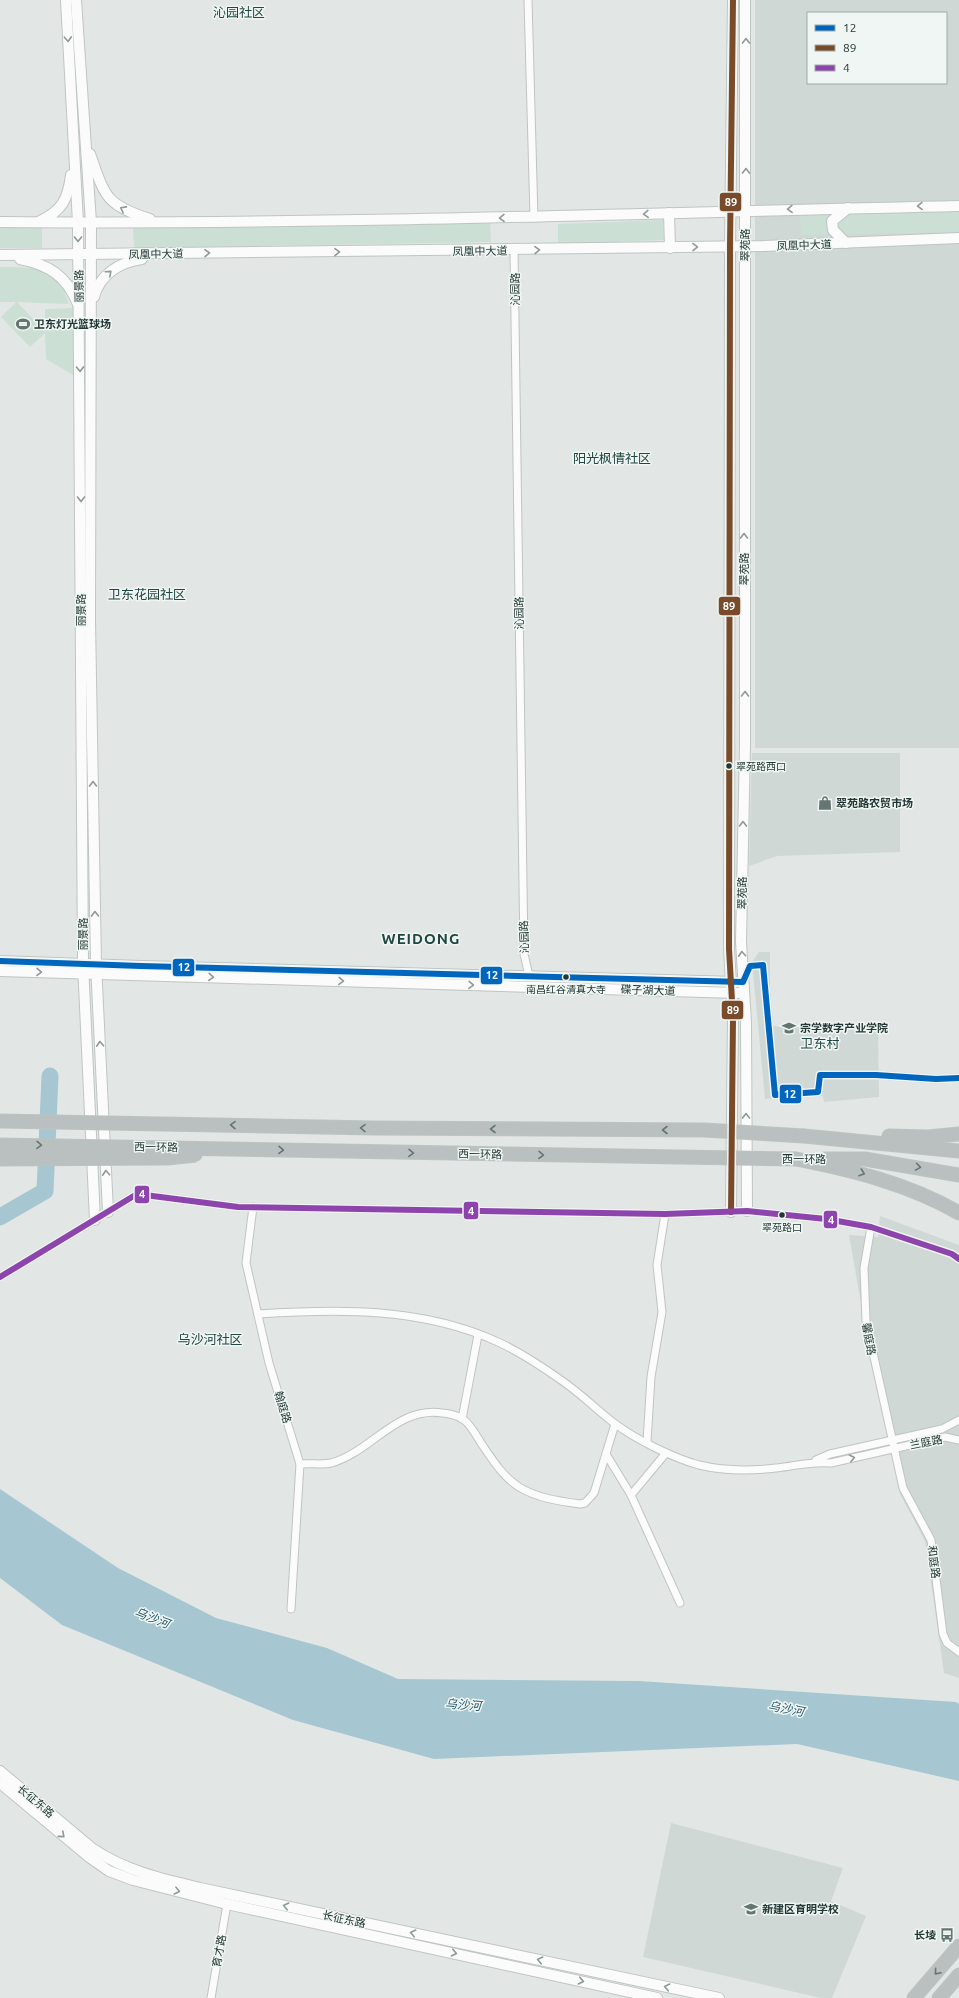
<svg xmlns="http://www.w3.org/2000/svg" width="959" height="1998" viewBox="0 0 959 1998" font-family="Ubuntu,'Noto Sans SC',sans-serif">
<rect width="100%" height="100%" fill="#e2e7e5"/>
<!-- built -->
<g fill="#d0d8d5" fill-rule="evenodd">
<path d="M755 0H959V748H755ZM808 13H946V83H808Z"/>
<path d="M752 753H900V852L777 856 749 866Z"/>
<path d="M759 952H770V1026L878 1030 879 1097 824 1102 823 1096 765 1099 752 962Z"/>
<path d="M880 1216 959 1245V1678L944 1673 925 1541 900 1494 863 1315 849 1235 878 1237Z"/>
<path d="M671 1823 843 1868 831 1901 866 1916 832 1998H821L643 1957Z"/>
</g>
<!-- green -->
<g fill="#ccdfd4">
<path d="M959 209V232L801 235 800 213Z"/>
<path d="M490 220 491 242 134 248 133 227Z"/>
<path d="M663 220 664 240 558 244V224Z"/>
<path d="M0 227 42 228V248H0Z"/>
<path d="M0 267C20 267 46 266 60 283 64 288 66 297 69 304L17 302 45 332V309L74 308 75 376 46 359 45 333 30 347 1 317 16 302H0Z"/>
</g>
<!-- water -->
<path fill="#a6c7d1" d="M0 1489 118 1568 216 1618 327 1648 398 1679 639 1681 956 1702 959 1704V1781L797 1744 434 1759 293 1720 62 1625 0 1578Z"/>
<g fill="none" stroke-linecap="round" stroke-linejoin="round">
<!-- river -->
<path stroke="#a6c7d1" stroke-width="17" d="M0 1217 45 1191 50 1076"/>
<defs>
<g id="street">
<path d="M528 0 534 218"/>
<path d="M514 250 524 954 529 976"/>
<path d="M744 980 750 966 763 965 775 1095 818 1092 820 1075H876L936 1079 959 1078"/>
<path d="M253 1207 246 1263 269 1363 300 1464 291 1609"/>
<path d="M871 1227 864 1268 866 1321 903 1488 931 1540 943 1634 947 1643 959 1652"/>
<path d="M0 1277 137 1194 238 1207 665 1214 747 1211 826 1219 871 1227 952 1254 959 1259"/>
<path d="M258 1314C339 1309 422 1307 498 1342 520 1352 541 1366 561 1380 580 1393 596 1409 614 1423 635 1439 673 1458 699 1465 724 1471 751 1471 776 1468 796 1466 811 1461 831 1463L945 1437 959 1440"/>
<path d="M462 1419 478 1335"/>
<path d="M647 1442 651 1377 662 1312 657 1265 665 1214"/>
<path d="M606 1454 631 1495 680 1603"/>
<path d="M816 1460 830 1454 942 1429 959 1420"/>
<path d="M300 1464C310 1463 322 1465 331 1463 370 1453 397 1406 442 1413 448 1413 458 1416 463 1419 471 1425 476 1435 481 1443 492 1459 502 1476 519 1487 537 1498 558 1501 580 1504L585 1503 594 1493 615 1424"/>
<path d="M631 1495 666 1453"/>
<path d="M211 1998 227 1904"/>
</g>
<g id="secondary">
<path d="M66 0 78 223 83 964 95 1220"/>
<path d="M76 0 91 222 90 621 96 964 108 1212"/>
<path d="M745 0V744L741 942 746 1022 747 1211"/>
<path d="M90 154C105 196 105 205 150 219"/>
<path d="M669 213 670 248"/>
<path d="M40 221C62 211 68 199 71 175"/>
<path d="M0 222C320 225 639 213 959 206"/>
<path d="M846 243 833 230 832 221 848 208"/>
<path d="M0 255 764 246 959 238"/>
<path d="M20 259C49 265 66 275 78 304"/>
<path d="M94 297C100 274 120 262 142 259"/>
<path d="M0 961 141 966 737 982"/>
<path d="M0 971 738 993"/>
<path d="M731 1212 733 1018 729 949 730 246 733 0"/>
<path d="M0 1771 93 1849C126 1871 162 1879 200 1888L719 1998"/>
<path d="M0 1783 89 1857 109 1871 133 1880 227 1904 657 1998"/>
</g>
<g id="highway">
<path d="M804 1136 959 1151"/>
<path d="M889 1136 928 1137 959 1134"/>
<path d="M796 1159C852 1170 909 1184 959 1213"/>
<path d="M824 1159H865L959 1175"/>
<path d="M914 1998 959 1946"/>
<path d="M939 1998 959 1975"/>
</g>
</defs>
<!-- street casing -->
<use href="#street" stroke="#bfc4c2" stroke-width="9"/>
<!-- secondary casing -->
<use href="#secondary" stroke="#bec5c2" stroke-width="12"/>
<!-- highway casing -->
<use href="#highway" stroke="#bcc3c1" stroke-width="15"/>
<!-- street -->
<use href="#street" stroke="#fbfbfb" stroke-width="7"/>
<!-- secondary -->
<use href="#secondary" stroke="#fbfbfb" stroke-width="10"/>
<!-- highway -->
<use href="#highway" stroke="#bac0c0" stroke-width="13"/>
<defs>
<g id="highway-bridge">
<path d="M0 1121 373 1128 704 1130 804 1136"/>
<path d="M0 1145 796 1159"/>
<path d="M0 1159 168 1158 196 1155"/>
</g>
</defs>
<!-- highway-bridge casing -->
<use href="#highway-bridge" stroke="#bcc3c1" stroke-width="15" stroke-linecap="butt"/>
<!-- highway-bridge -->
<use href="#highway-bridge" stroke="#bac0c0" stroke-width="13"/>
<defs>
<path id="bus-1" d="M0 961 141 966 743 982 750 966 763 965 775 1095 818 1092 820 1075H876L936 1079 959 1078"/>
<path id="bus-2" d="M731 1212 733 1018 729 949 730 246 733 0"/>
<path id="bus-3" d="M0 1277 137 1194 238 1207 665 1214 747 1211 826 1219 871 1227 952 1254 959 1259"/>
</defs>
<!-- bus-1 casing -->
<use href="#bus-1" stroke="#f0f6f3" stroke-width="9"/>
<!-- bus-2 casing -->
<use href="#bus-2" stroke="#f0f6f3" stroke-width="9"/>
<!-- bus-3 casing -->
<use href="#bus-3" stroke="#f0f6f3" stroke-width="9"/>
<!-- bus-1 -->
<use href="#bus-1" stroke="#0065bd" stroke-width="6"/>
<!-- bus-2 -->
<use href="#bus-2" stroke="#7a4b2a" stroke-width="6"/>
<!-- bus-3 -->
<use href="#bus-3" stroke="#8e44ad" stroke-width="6"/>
</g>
<!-- one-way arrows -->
<defs><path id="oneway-chevron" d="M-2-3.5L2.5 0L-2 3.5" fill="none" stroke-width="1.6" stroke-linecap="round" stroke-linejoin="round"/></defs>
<g stroke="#8e9998">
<use href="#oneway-chevron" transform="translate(68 39) rotate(87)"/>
<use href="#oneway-chevron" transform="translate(746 41) rotate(-91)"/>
<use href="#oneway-chevron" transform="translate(746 171) rotate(-90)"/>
<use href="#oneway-chevron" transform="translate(920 206) rotate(179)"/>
<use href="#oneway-chevron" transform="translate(123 209) rotate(-152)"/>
<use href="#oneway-chevron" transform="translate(790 209) rotate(179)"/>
<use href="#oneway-chevron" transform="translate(646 214) rotate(178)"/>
<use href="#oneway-chevron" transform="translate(502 218) rotate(179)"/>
<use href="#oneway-chevron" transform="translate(78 239) rotate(90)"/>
<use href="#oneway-chevron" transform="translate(695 247) rotate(-1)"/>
<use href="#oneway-chevron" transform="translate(537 250) rotate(-1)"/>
<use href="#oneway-chevron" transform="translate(337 252) rotate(-1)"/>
<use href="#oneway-chevron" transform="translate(207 253) rotate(-1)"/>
<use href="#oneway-chevron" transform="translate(109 273) rotate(-42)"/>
<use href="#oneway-chevron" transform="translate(80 369) rotate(89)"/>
<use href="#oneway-chevron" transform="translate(81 499) rotate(90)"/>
<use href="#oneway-chevron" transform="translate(744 536) rotate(-90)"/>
<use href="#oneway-chevron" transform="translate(745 694) rotate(-90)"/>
<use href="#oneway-chevron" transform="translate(93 784) rotate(-91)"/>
<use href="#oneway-chevron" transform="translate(743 824) rotate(-89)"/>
<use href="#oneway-chevron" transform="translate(95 914) rotate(-91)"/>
<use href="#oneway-chevron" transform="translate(742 954) rotate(-94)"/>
<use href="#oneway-chevron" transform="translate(39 972) rotate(1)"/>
<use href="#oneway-chevron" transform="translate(211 977) rotate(2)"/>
<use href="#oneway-chevron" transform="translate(341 981) rotate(2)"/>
<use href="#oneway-chevron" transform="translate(471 985) rotate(2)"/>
<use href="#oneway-chevron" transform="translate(100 1044) rotate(-93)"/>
<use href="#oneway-chevron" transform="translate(746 1116) rotate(-90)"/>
<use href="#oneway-chevron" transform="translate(106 1173) rotate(-93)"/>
<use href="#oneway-chevron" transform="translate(852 1458) rotate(-13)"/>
<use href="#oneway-chevron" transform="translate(62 1835) rotate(40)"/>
<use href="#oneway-chevron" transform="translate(177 1891) rotate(14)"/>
<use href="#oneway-chevron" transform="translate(286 1906) rotate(-168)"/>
<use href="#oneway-chevron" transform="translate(413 1933) rotate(-168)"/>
<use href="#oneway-chevron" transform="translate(454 1953) rotate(12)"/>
<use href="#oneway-chevron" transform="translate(540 1960) rotate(-168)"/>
<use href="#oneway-chevron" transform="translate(581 1981) rotate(12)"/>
<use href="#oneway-chevron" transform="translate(667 1987) rotate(-168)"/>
</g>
<g stroke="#667573">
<use href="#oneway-chevron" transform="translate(233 1125) rotate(-179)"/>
<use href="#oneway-chevron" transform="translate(363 1128) rotate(-179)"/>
<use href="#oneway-chevron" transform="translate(493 1129) rotate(-180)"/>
<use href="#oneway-chevron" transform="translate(665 1130) rotate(-180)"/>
<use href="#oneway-chevron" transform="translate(39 1145) rotate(1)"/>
<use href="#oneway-chevron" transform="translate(281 1150) rotate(1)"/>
<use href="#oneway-chevron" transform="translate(411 1153) rotate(1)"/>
<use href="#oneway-chevron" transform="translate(541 1155) rotate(1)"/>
<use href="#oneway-chevron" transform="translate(918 1167) rotate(9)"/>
<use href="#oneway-chevron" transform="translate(862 1173) rotate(19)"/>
<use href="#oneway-chevron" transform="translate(937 1972) rotate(131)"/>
</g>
<!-- icons -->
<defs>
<symbol id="stadium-bare" viewBox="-9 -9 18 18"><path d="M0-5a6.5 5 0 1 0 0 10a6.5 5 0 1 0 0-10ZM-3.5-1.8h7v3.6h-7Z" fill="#657572" stroke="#f0f6f3" stroke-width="2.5" paint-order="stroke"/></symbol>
<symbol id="shop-bare" viewBox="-9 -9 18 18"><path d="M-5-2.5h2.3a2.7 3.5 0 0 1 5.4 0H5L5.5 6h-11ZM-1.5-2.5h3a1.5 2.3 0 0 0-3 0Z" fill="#657572" stroke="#f0f6f3" stroke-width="2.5" paint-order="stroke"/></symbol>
<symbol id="school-bare" viewBox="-9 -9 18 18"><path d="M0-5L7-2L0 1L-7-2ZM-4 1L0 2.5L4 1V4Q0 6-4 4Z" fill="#657572" stroke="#f0f6f3" stroke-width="2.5" paint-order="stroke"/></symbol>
<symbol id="bus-bare" viewBox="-9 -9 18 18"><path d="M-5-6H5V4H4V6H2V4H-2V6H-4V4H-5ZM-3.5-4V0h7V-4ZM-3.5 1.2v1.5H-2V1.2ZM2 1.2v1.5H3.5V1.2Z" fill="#657572" stroke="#f0f6f3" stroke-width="2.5" paint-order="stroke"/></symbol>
</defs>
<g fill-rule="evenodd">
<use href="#stadium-bare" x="13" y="314" width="20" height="20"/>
<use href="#shop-bare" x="815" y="793" width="20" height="20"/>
<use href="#school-bare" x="779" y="1018" width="20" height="20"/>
<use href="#school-bare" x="741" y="1899" width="20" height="20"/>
<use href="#bus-bare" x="937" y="1925" width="20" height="20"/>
</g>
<!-- markers -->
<g fill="#223734" stroke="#f0f6f3" stroke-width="1.5">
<circle cx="729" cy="766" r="3.5"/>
<circle cx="566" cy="977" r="3.5"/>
<circle cx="782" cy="1215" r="3.5"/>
</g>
<g text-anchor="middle" stroke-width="3" stroke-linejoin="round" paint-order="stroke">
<!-- bus labels -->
<g font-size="10" fill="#223734" stroke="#f0f6f3">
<text x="736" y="770" text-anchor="start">翠苑路西口</text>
<text x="566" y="993">南昌红谷清真大寺</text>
<text x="782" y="1231">翠苑路口</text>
</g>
<!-- street labels -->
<g font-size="11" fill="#223734" stroke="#f0f6f3">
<text transform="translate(745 245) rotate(-89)" y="4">翠苑路</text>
<text transform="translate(804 245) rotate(-2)" y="4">凤凰中大道</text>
<text transform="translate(480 251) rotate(-1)" y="4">凤凰中大道</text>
<text transform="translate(156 254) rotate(-1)" y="4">凤凰中大道</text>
<text transform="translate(79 286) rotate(-91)" y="4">丽景路</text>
<text transform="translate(515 289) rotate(-90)" y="4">沁园路</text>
<text transform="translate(744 569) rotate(-90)" y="4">翠苑路</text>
<text transform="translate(81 610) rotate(-90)" y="4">丽景路</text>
<text transform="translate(519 613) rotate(-91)" y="4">沁园路</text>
<text transform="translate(742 893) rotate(-89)" y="4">翠苑路</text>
<text transform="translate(83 934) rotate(-90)" y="4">丽景路</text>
<text transform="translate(524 937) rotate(-92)" y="4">沁园路</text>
<text transform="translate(648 990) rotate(2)" y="4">碟子湖大道</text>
<text transform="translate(156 1147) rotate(1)" y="4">西一环路</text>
<text transform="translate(480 1154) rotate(1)" y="4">西一环路</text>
<text x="804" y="1163">西一环路</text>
<text transform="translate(869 1339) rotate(80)" y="4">馨庭路</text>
<text transform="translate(283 1407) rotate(73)" y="4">翰庭路</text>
<text transform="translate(926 1442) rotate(-11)" y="4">兰庭路</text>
<text transform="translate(934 1562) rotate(83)" y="4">和庭路</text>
<text transform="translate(36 1801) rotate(40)" y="4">长征东路</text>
<text transform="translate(344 1919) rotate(12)" y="4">长征东路</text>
<text transform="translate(219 1951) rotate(-80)" y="4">育才路</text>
</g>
<!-- poi labels -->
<g font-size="11" font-weight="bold" fill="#223734" stroke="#f0f6f3" text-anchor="start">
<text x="34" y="328">卫东灯光篮球场</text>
<text x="836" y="807">翠苑路农贸市场</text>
<text x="800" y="1032">宗学数字产业学院</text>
<text x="762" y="1913">新建区育明学校</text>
<text x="936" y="1939" text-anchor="end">长堎</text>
</g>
<!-- water labels -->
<g font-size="12" font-style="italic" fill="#23596d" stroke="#f0f6f3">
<text transform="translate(152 1618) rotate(21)" y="4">乌沙河</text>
<text transform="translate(463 1705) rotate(4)" y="4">乌沙河</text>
<text transform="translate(786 1709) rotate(11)" y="4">乌沙河</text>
</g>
<!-- quarter labels -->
<g font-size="13" fill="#204742" stroke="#f0f6f3">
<text x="239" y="17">沁园社区</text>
<text x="612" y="463">阳光枫情社区</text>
<text x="147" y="599">卫东花园社区</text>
<text x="820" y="1048">卫东村</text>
<text x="210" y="1344">乌沙河社区</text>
</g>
<!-- district labels -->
<g font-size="15" font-weight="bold" letter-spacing="1" fill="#204742" stroke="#f0f6f3">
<text x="421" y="944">WEIDONG</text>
</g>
</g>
<g stroke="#f0f6f3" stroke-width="1.5">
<rect x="719" y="192" width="23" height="20" rx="4" fill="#7a4b2a"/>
<rect x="718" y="596" width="23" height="20" rx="4" fill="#7a4b2a"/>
<rect x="172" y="958" width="23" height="19" rx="4" fill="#0065bd"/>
<rect x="480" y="966" width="23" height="19" rx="4" fill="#0065bd"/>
<rect x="721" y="1000" width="23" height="20" rx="4" fill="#7a4b2a"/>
<rect x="779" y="1084" width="23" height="20" rx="4" fill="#0065bd"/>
<rect x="134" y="1185" width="16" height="19" rx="4" fill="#8e44ad"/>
<rect x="463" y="1201" width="16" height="19" rx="4" fill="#8e44ad"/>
<rect x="823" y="1210" width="15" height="19" rx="4" fill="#8e44ad"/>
</g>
<g font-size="11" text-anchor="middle" font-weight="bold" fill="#fff">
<text x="731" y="206">89</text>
<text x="729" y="610">89</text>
<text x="184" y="971">12</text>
<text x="492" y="979">12</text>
<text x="733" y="1014">89</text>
<text x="790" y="1098">12</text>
<text x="142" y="1198">4</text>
<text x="471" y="1215">4</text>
<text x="831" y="1224">4</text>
</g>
<!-- legend -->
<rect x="807" y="12" width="140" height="72" fill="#f0f6f3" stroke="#9eaaa7"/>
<rect x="815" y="25" width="20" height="6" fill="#0065bd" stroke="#9eaaa7"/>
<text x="843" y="32" font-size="12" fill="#223734">12</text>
<rect x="815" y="45" width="20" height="6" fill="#7a4b2a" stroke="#9eaaa7"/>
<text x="843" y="52" font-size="12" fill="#223734">89</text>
<rect x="815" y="65" width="20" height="6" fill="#8e44ad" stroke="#9eaaa7"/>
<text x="843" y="72" font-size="12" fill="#223734">4</text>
</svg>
